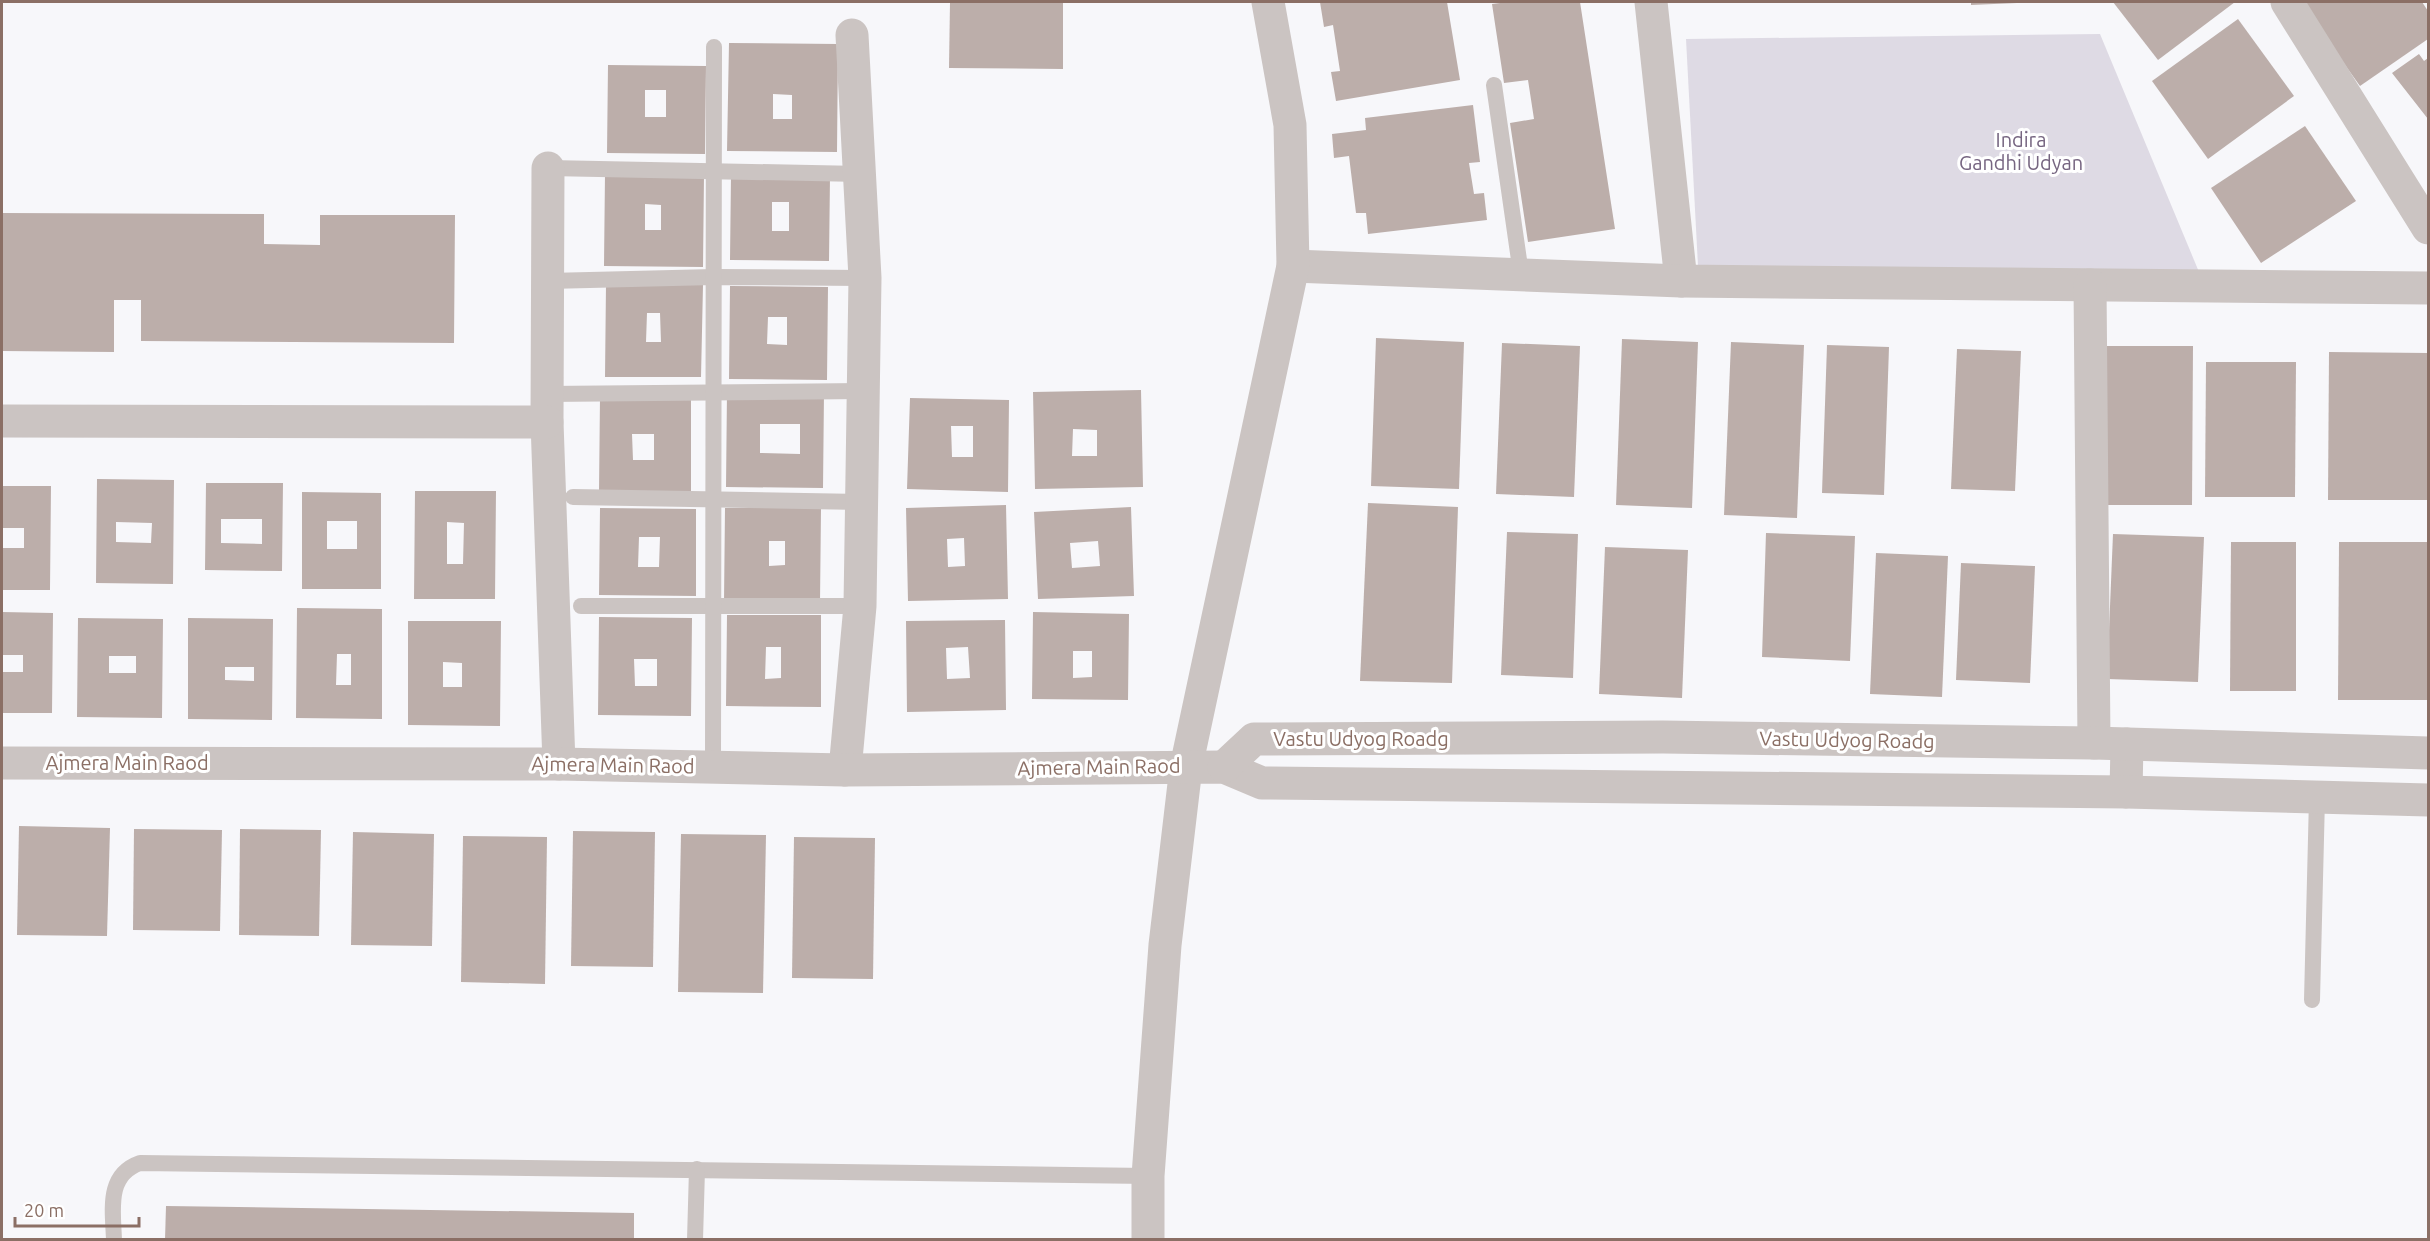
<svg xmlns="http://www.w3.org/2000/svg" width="2430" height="1241" viewBox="0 0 2430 1241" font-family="Ubuntu,sans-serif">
<rect width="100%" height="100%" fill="#f7f7fa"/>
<!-- green -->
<path fill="#dedae4" d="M2100 34 2199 272 1698 266 1686 39Z"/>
<!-- building -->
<g fill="#bcaeaa" fill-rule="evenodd">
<path d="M950 2H1063V69L949 68Z"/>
<path d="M1320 2H1447L1460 80 1336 101 1331 72 1340 71 1333 25 1324 27Z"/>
<path d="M1508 2H1580L1615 229 1528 242 1510 123 1534 119 1528 80 1504 83 1492 4Z"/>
<path d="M1971 2H2017V3L1971 5Z"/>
<path d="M2113 2H2235L2158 60Z"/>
<path d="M2300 2H2422L2428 11V39L2360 86Z"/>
<path d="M2238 19 2294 96 2208 159 2152 81Z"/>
<path d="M729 43 838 44 837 152 727 151ZM773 94 792 95V119H773Z"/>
<path d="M2419 54 2424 61 2428 58V119L2392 73Z"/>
<path d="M608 65 706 66 705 154 607 153ZM645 90H666V117H645Z"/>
<path d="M1473 105 1480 162 1469 163 1474 194 1484 193 1487 220 1368 234 1366 213H1356L1349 156 1334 158 1332 134 1366 130 1365 118Z"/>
<path d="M2305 126 2356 201 2261 263 2211 188Z"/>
<path d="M605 174 704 175 703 267 604 266ZM645 204 661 205V230H645Z"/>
<path d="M731 175 830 176 829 261 730 260ZM772 202H789V231H772Z"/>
<path d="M2 213 264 214V244L320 245V215H455L454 343 141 341V300H114V352L2 351Z"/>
<path d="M606 284 703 285 701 377H605ZM647 313H660L661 342H646Z"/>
<path d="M730 286 828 287 827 380 729 379ZM768 317H787V345L767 344Z"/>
<path d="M1376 338 1464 342 1459 489 1371 486Z"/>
<path d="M1622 339 1698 342 1692 508 1616 505Z"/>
<path d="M1731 342 1804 345 1797 518 1724 515Z"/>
<path d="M1502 343 1580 346 1574 497 1496 494Z"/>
<path d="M1827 345 1889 347 1884 495 1822 493Z"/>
<path d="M2104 346H2193L2192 505H2103Z"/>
<path d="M1957 349 2021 351 2015 491 1951 489Z"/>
<path d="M2329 352 2428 353V500H2328Z"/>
<path d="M2206 362H2296L2295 497H2205Z"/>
<path d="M1141 390 1143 487 1035 489 1033 392ZM1073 429 1097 430V456H1072Z"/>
<path d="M727 391 824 392 823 488 726 487ZM760 424H800V454L760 453Z"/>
<path d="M600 397H691V492H599ZM632 434H654V460H633Z"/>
<path d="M910 398 1009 400 1008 492 907 489ZM951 426H973V457H952Z"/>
<path d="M97 479 174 480 173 584 96 583ZM116 522 152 523 151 543 116 542Z"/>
<path d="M206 483H283L282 571 205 570ZM221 519H262V544L221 543Z"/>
<path d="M2 486H51L50 590H2V548H24V528H2Z"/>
<path d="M415 491H496L495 599H414ZM447 522 464 523 463 564H447Z"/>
<path d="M302 492 381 493V589H302ZM327 521H357V549H327Z"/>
<path d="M1368 503 1458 507 1452 683 1360 681Z"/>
<path d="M1006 505 1008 599 908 601 906 508ZM964 538 965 566 948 567 947 539Z"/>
<path d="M1131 507 1134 596 1038 599 1034 512ZM1098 541 1100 566 1072 568 1070 543Z"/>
<path d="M600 508 696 509V596L599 595ZM639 537H660L659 567H638Z"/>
<path d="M725 508H821L820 602H724ZM769 541H785V565L769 566Z"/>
<path d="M1507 532 1578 534 1573 678 1501 675Z"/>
<path d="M1766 533 1855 536 1850 661 1762 657Z"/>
<path d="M2113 534 2204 537 2198 682 2107 679Z"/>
<path d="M2231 542H2296V691H2230Z"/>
<path d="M2339 542H2428L2427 700H2338Z"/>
<path d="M1605 547 1688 550 1682 698 1599 694Z"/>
<path d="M1876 553 1948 556 1942 697 1870 694Z"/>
<path d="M1961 563 2035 566 2030 683 1956 680Z"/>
<path d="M297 608 382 609V719L296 718ZM337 654H351V685H336Z"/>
<path d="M2 612 53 613 52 713H2V672H23V655H2Z"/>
<path d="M1033 612 1129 614 1128 700 1032 699ZM1073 651H1092V677L1073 678Z"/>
<path d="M727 615H821V707L726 706ZM766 647H781V678L765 679Z"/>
<path d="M599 617 692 618 691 716 598 715ZM634 659H657V686H635Z"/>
<path d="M78 618 163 619 162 718 77 717ZM109 656H136V673H109Z"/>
<path d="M188 618 273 619 272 720 188 719ZM225 667H254V681L225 680Z"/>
<path d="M1005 620 1006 710 907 712 906 621ZM968 647 970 678 947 679 946 648Z"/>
<path d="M408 621H501L500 726 408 725ZM443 662 462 663V687H443Z"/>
<path d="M19 826 110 828 107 936 17 935Z"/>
<path d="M134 829 222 830 220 931 133 930Z"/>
<path d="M240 829 321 830 319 936 239 935Z"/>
<path d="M573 831 655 832 653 967 571 966Z"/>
<path d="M353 832 434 834 432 946 351 945Z"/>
<path d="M681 834 766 835 763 993 678 992Z"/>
<path d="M463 836 547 837 545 984 461 982Z"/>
<path d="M794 837 875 838 873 979 792 978Z"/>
<path d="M166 1206 634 1213V1240H165Z"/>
</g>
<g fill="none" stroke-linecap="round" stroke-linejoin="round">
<!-- service -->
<g stroke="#cbc4c2" stroke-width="16">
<path d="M1494 85 1521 274"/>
<path d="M548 168 861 174"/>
<path d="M548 281 714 277 865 278"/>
<path d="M547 394 862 391"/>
<path d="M573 497 862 502"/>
<path d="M581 606H860"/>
<path d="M713 767 714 47"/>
<path d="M2312 1000 2317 798"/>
<path d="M114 1240C113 1210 106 1175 140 1163L1148 1176"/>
<path d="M695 1240 697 1169"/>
</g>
<!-- minor -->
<g stroke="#cbc4c2" stroke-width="33">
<path d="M1651 2 1681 281"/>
<path d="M2287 2 2428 228"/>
<path d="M548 168 547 422 559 764"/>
<path d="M1293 266 1681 281 2428 288"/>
<path d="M2090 285 2094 743"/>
<path d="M2 421 547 422"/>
<path d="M845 770 860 606 865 278 852 35"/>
<path d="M2126 792 2127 744"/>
<path d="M1148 1240V1176L1165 945 1186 767 1293 266 1290 125 1268 2"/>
</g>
<!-- tertiary -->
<g stroke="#cbc4c2" stroke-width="33">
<path d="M2 763 559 764 845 770 1224 767 1262 783 2126 792 2428 800"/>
<path d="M1224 767 1254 739 1663 737 2094 743 2428 753"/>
</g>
</g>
<g text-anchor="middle" stroke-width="6" stroke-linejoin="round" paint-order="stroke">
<!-- park labels -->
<g font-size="20" fill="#766581" stroke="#fff">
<text x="2021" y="147">Indira<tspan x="2021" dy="23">Gandhi Udyan</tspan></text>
</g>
<!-- street labels -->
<g font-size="20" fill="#8b6f65" stroke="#fff">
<text x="1361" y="746">Vastu Udyog Roadg</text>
<text transform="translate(1847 740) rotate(1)" y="7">Vastu Udyog Roadg</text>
<text x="127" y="770">Ajmera Main Raod</text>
<text transform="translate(613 765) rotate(1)" y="7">Ajmera Main Raod</text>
<text transform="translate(1099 767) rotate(-1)" y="7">Ajmera Main Raod</text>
</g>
</g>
<!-- border -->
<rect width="2430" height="1241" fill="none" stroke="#8b6f65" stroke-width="6"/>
<!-- scale -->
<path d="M15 1217v9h124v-9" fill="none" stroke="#8b6f65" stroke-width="3"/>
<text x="24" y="1217" font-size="18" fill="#8b6f65" stroke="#ffffff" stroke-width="4.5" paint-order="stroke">20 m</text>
</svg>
